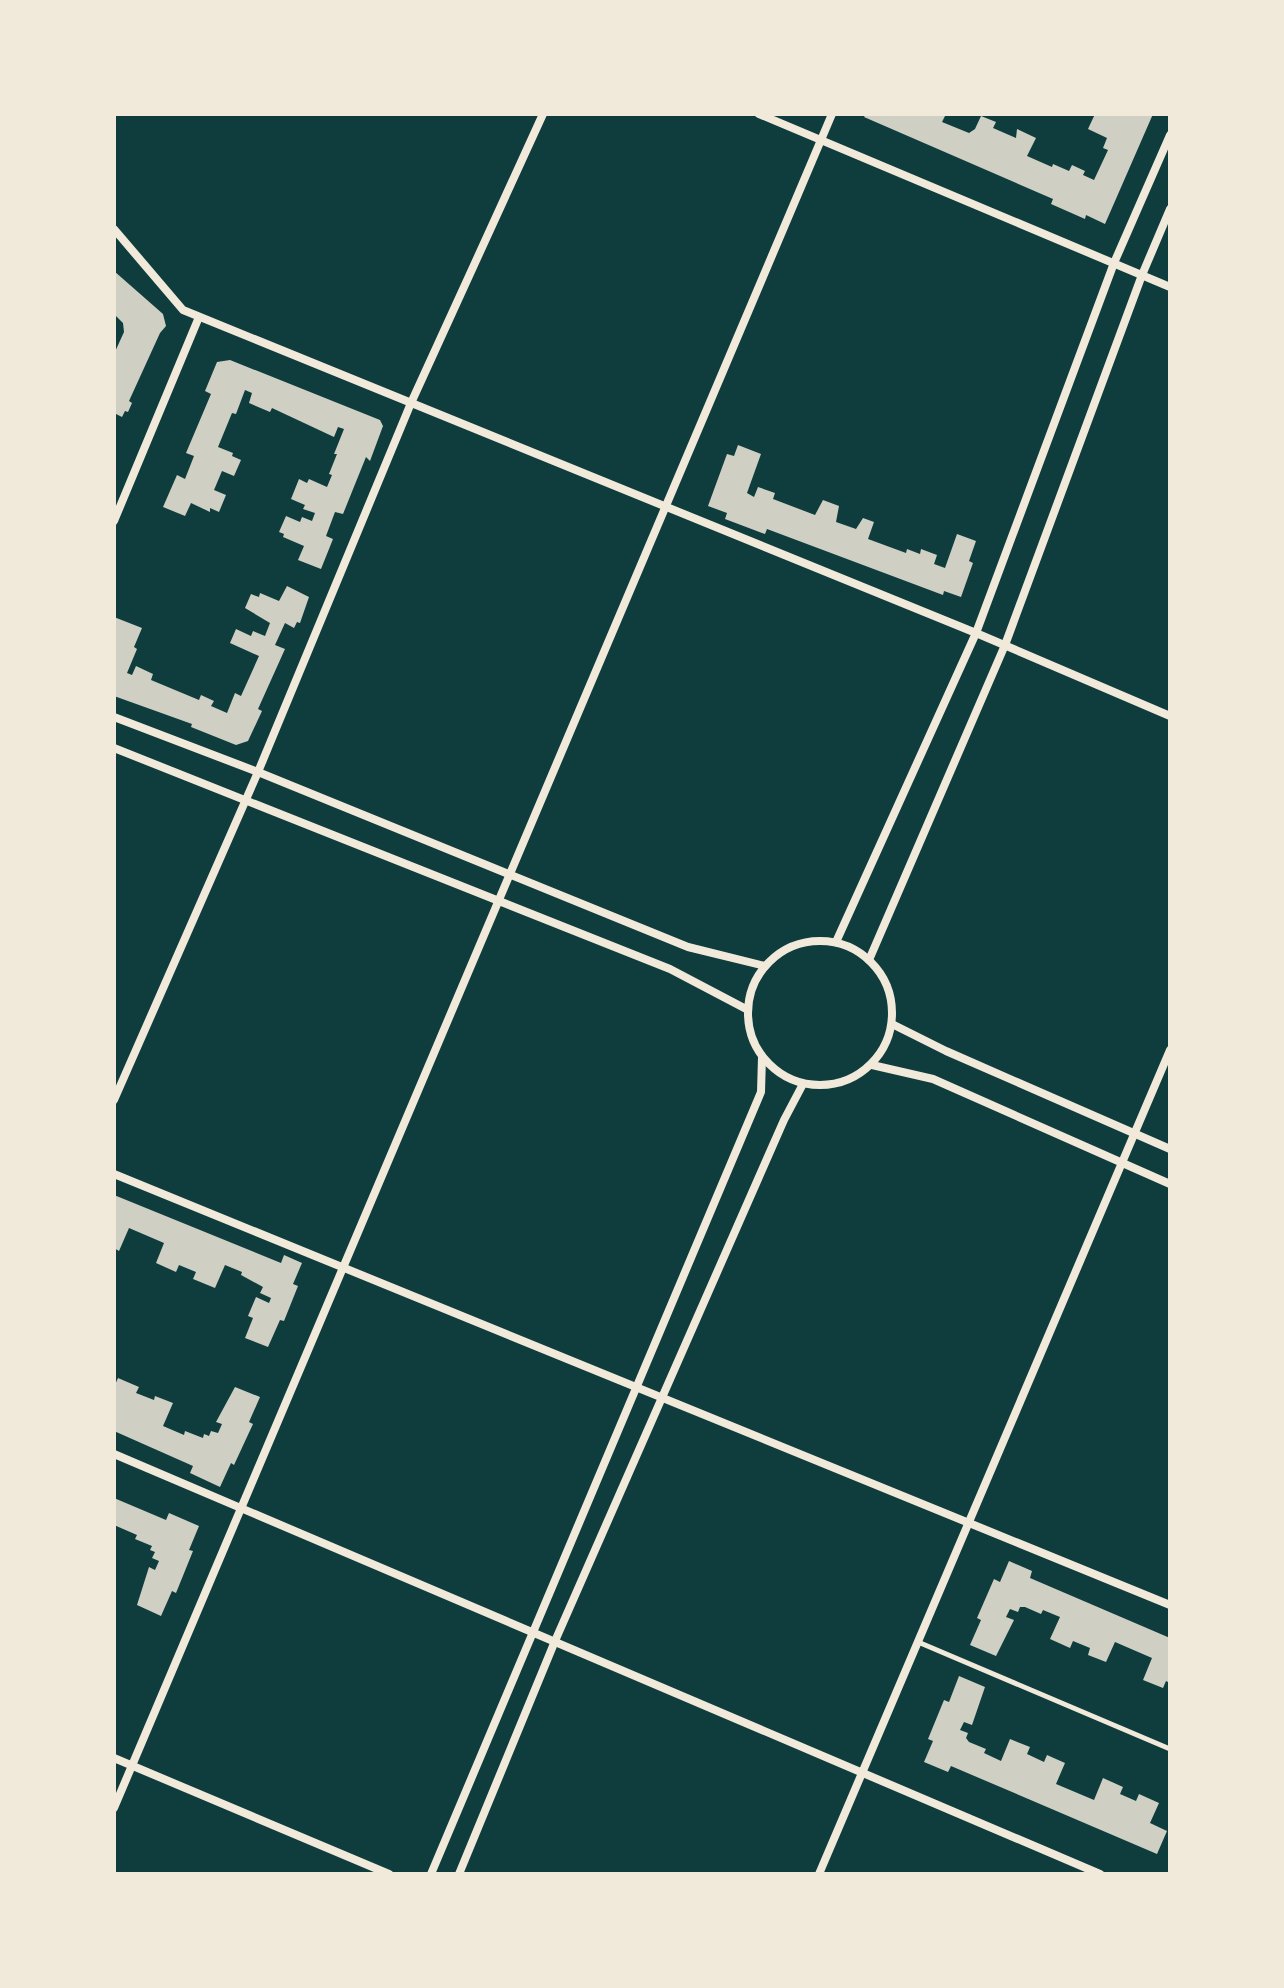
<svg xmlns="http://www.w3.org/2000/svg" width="1284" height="1988" viewBox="0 0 1284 1988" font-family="'DM Sans',sans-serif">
<rect width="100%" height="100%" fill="#0f3d3e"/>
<!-- building -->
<g fill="#cfcfc3">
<path d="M866 114H946L942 122 969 133 975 129 981 116 996 122 993 128 1016 138 1017 129 1036 138 1027 156 1052 167 1053 164 1069 171 1072 165 1085 171 1083 175 1094 180 1108 150 1103 148 1107 138 1088 129 1095 114H1153L1105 224 1086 215 1085 219 1051 204 1053 199 864 117Z"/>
<path d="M114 271 163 314 166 326 160 333 129 401 132 403 128 412 125 411 122 417 114 413V354L124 332 123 323 114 314Z"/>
<path d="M230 360 380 420 383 426 370 461 366 457 343 514 335 512 326 536 333 539 321 569 298 560 304 546 283 537 284 534 279 532 286 516 300 522 302 517 312 521 315 513 303 509 305 505 291 499 299 479 307 483 309 479 327 487 332 475 329 474 337 454H334L344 429 338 427 334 437 272 408 270 412 249 403 252 393 245 390 236 414 232 413 218 447 233 453 232 456 241 460 234 476 222 471 214 490 226 495 219 512 210 508V512L191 503 185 516 163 507 177 475 185 479 194 456 186 453 211 394 205 391 217 362Z"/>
<path d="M738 445 761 454 747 493 754 497 758 487 775 493 773 499 815 515 823 500 839 506 836 522 856 529 863 518 874 522 868 539 906 553 907 549 920 554 921 549 937 555 934 564 945 568 957 534 976 541 969 561 973 563 961 597 944 591 943 595 767 529 765 534 725 519 727 513 708 506 727 454 734 456Z"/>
<path d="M287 586 309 597 300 623 297 622 294 628 285 623 275 645 285 649 258 709 262 711 248 741 236 745 191 727 192 724 114 696V617L142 628 134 647 137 649 127 673 132 675 136 666 153 674 151 680 199 700 201 695 214 701 211 706 227 713 235 693 241 696 259 656 230 643 236 629 251 636 253 631 265 636 270 623 245 608 251 594 259 597 260 593 279 601Z"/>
<path d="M114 1195 281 1263 284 1255 302 1263 293 1284 298 1286 284 1321 280 1320 268 1347 245 1338 253 1318 248 1316 256 1297 269 1303 271 1298 260 1293 263 1287 241 1275 242 1272 225 1265 215 1288 193 1279 196 1272 179 1265 176 1272 156 1263 164 1243 129 1228 119 1251 114 1248Z"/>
<path d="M118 1378 139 1387 136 1393 154 1400 155 1396 173 1403 163 1426 184 1435 185 1431 203 1438 204 1434 209 1436 211 1431 218 1433 222 1424 216 1422 235 1387 260 1397 249 1422 253 1424 234 1465 231 1463 220 1487 190 1473 193 1466 114 1431V1387Z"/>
<path d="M114 1498 166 1520 169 1513 199 1526 189 1550 193 1551 176 1593 172 1591 161 1616 137 1605 149 1567 155 1570 159 1561 152 1558 155 1552 150 1550 152 1546 135 1539 137 1535 114 1525Z"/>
<path d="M1009 1561 1032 1571 1030 1578 1170 1638V1683L1166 1681 1163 1688 1143 1680 1152 1658 1115 1642 1106 1662 1088 1655 1090 1648 1073 1641 1070 1648 1050 1639 1060 1617 1043 1610 1041 1614 1025 1607H1020L1018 1612 1010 1609 1006 1617 1014 1620 996 1656 970 1645 981 1620 977 1618 994 1579 1000 1582Z"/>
<path d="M959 1676 985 1687 972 1725 964 1722 960 1730 968 1733 966 1738 969 1742 986 1749 984 1753 1001 1761 1010 1739 1030 1747 1027 1754 1044 1762 1047 1755 1065 1763 1056 1784 1094 1800 1103 1778 1123 1787 1120 1794 1136 1801 1139 1794 1159 1803 1150 1823 1167 1831 1157 1854 951 1766 948 1772 924 1762 933 1741 928 1739 944 1700 949 1702Z"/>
</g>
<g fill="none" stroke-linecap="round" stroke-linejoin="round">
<!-- service -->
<path stroke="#f1e9da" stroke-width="5" d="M918 1642 1170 1749"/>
<!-- minor -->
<g stroke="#f1e9da" stroke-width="8">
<path d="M759 114 1170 287"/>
<path d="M114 229 183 310 976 633 1170 716"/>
<path d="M114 521 199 317"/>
<path d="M114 717 258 772 688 947 765 966"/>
<path d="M114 748 670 969 748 1010"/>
<circle cx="820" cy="1013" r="72"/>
<path d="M836 942 976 633 1114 263 1170 135"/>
<path d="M869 960 1005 645 1142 275 1170 209"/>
<path d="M892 1024 946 1051 1170 1149"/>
<path d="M872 1065 933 1079 1170 1184"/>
<path d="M114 1100 258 772 411 403 543 114"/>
<path d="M114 1174 1170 1605"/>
<path d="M114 1454 1100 1874"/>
<path d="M114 1758 389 1874"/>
<path d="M114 1808 832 114"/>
<path d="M431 1874 761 1092 762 1057"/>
<path d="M459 1874 555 1641 784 1120 803 1084"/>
<path d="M819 1874 1170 1050"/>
</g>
</g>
<!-- border -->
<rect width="1284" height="1988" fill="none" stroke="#f1e9da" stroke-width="232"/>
</svg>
